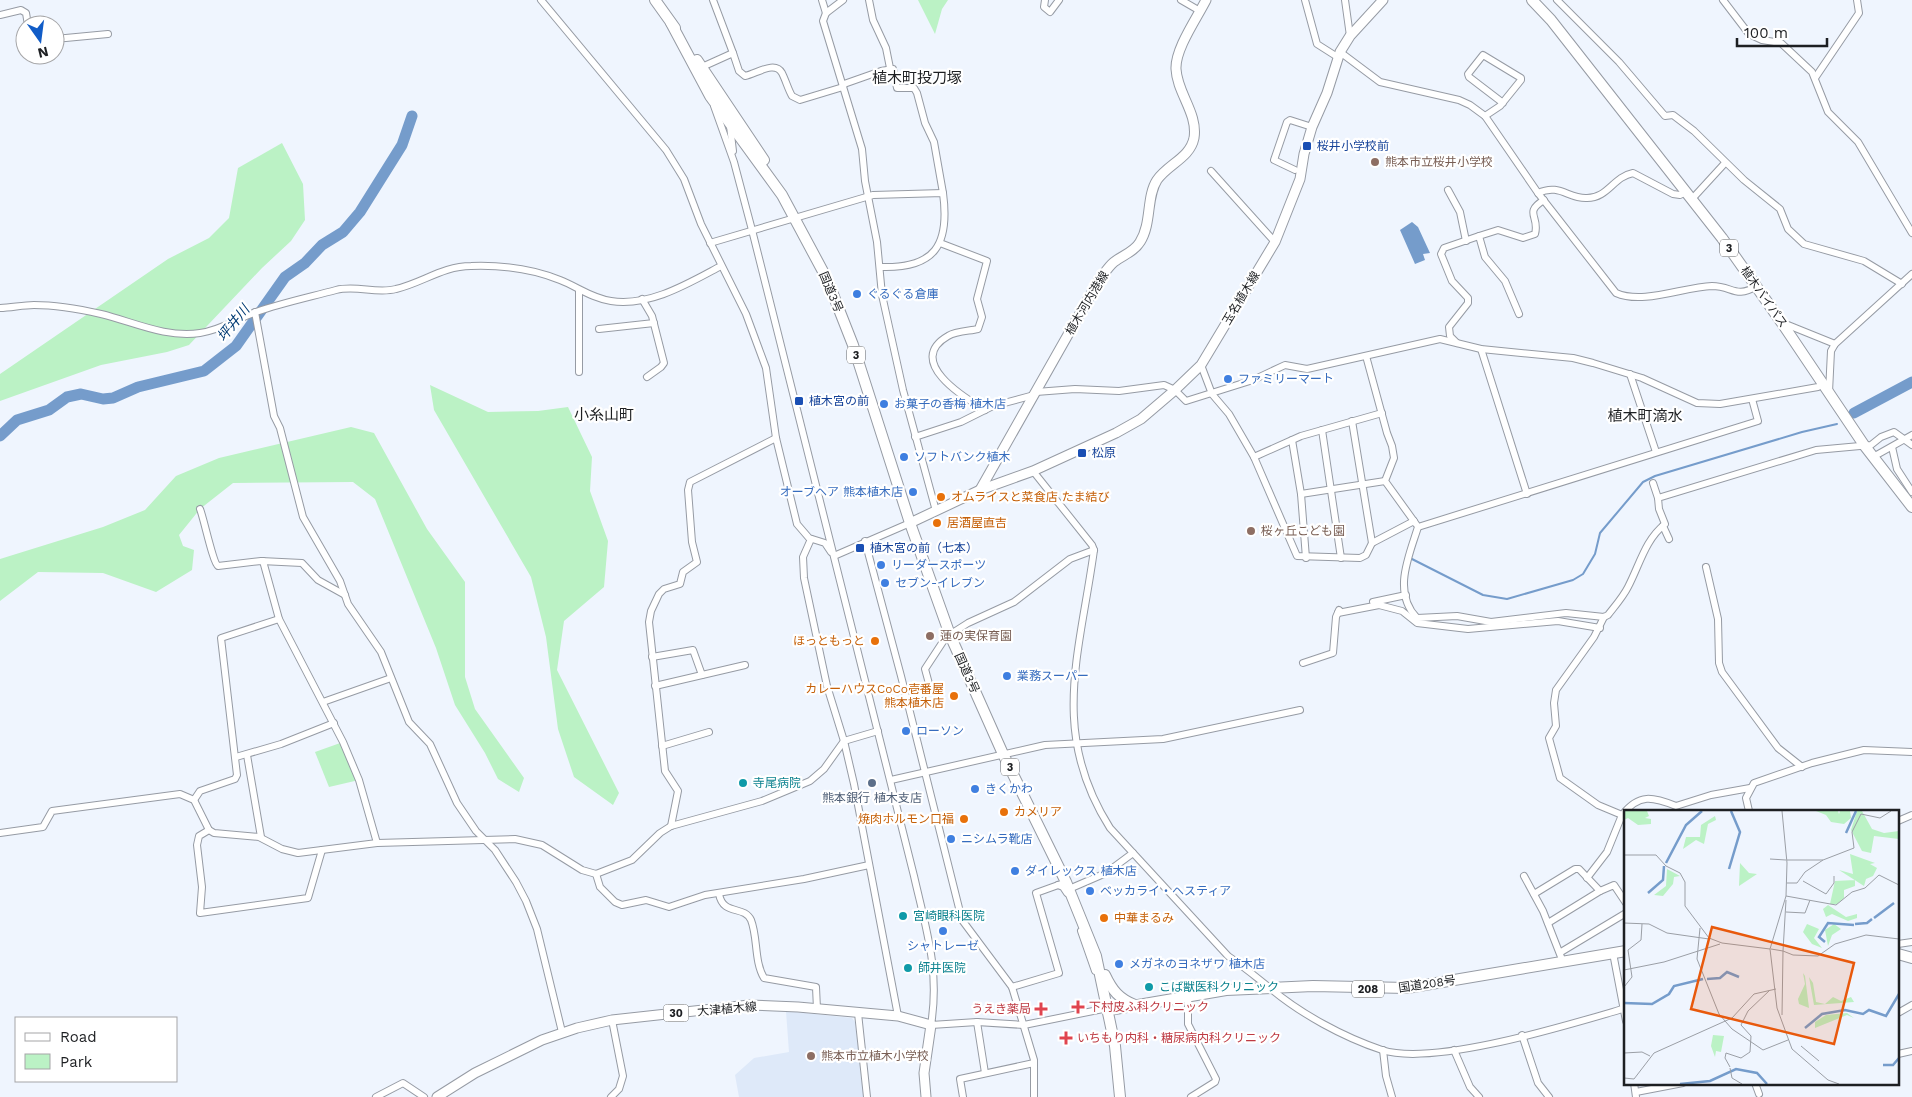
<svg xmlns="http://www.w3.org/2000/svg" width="1912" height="1097" viewBox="0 0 1912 1097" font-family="'Work Sans','Noto Sans JP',sans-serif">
<rect width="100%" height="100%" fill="#eff5fe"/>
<!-- built -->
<path fill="#dee9f9" d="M786 1011 852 1018 855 1022 864 1097H739L735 1075 754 1058 789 1052Z"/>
<!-- green -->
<g fill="#bbf2c5">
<path d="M918 0H948L942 9 935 34Z"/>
<path d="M282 143 303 184 305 220 291 241 262 268 189 345 167 352 101 365 0 401V374L168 259 209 238 229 218 238 168Z"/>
<path d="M430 385 488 412 538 411 568 407 592 457 590 491 608 541 604 587 564 621 557 670 619 793 613 805 574 777 558 729 546 637 531 577 434 410Z"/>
<path d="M351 427 374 433 427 529 465 582V677L475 709 524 778 519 792 498 779 485 753 455 705 436 648 375 499 353 482 233 483 200 509 179 535 183 546 194 550 192 570 156 592 103 573 38 572 0 601V559L103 527 145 510 176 476 219 458Z"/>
<path d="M343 742 359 780 329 787 315 752Z"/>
</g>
<!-- water -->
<path fill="#759ccb" d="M1412 222 1418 227 1430 253 1423 254 1425 260 1415 264 1400 230Z"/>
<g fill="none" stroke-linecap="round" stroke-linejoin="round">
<!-- stream -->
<path stroke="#759ccb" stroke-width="2" d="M1410 558 1483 595 1507 599 1573 580 1583 574 1595 554 1600 533 1643 482 1655 476 1802 432 1837 424"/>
<!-- river -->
<g stroke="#759ccb" stroke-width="11">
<path d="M1854 413 1912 382"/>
<path d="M0 436 17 420 49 410 67 397 81 394 103 399 113 398 138 387 204 371 236 346 285 277 305 263 322 245 343 232 360 212 402 145 412 116"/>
</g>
<defs>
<g id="minor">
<path d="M541 0 666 150 684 179 701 224 746 314 766 368 776 438 797 524 809 538 825 543 831 552"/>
<path d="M713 0 733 53"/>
<path d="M822 0 826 13 823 21 862 149 865 181 877 242 882 295 903 390 936 511"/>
<path d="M869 0 873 20 886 48 890 68"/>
<path d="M1045 0 1044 7 1050 12 1059 0"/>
<path d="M1181 0 1200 11"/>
<path d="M1305 0 1317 44 1339 58"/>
<path d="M1345 0 1350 36"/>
<path d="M1557 0 1619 62 1665 116 1673 115 1694 131 1744 180 1780 209 1788 229 1804 244 1864 261 1902 284"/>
<path d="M1723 0 1749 34 1762 40 1781 43 1812 72 1828 112 1858 142 1912 233"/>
<path d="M826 13 843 0"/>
<path d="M0 15 21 10 26 13 28 25"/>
<path d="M55 39 108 34"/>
<path d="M1340 52 1380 82 1459 100 1470 105 1485 116 1538 193 1616 293C1643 305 1683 287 1712 286 1733 286 1735 299 1757 286"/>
<path d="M702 67 733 53 739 71 745 76C756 74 775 60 782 73 786 81 788 89 792 96L800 100 843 87 844 84 881 71 893 69 897 88H914L917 93 925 123 934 142 943 193"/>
<path d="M1815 78 1859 13 1857 0"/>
<path d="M714 106 734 162 752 230 914 876C926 929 940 970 931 1025L977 1022 1024 1025 1108 1008"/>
<path d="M1485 116 1500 106 1521 80V78L1483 55 1468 74 1469 77 1503 103"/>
<path d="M730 126 733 151"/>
<path d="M1295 170 1274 160 1287 122 1290 120 1312 127"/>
<path d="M1211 171 1275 242"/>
<path d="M1448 190 1460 212 1466 241"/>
<path d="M1538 193C1560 183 1568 199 1587 198 1608 198 1613 177 1633 173L1673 194 1680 195 1686 192"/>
<path d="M1692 199 1725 163"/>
<path d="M710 243 873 195 943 193C950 245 935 269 880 267"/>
<path d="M940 243 987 261 977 299 982 317 978 329C970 331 956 331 948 336 905 361 963 397 985 410"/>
<path d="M642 299 652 316 664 363 661 367 647 377"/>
<path d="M0 308C11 308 22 305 34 305 56 305 79 309 101 314 134 322 165 338 200 333 221 330 237 319 256 312 282 303 310 297 336 290 356 285 377 294 396 289 422 283 443 266 471 266 500 265 533 269 560 280 578 287 591 298 611 301 650 307 689 283 721 266"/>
<path d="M255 312 274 416 280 428 303 517 340 581 348 604 381 652 409 722 430 744 457 803 476 831 495 850 516 882 526 901 537 929 562 1032H564"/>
<path d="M1519 314 1505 281 1485 257 1479 236 1498 230 1523 238 1535 234C1540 216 1523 213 1544 200"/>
<path d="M1783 323 1835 344"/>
<path d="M599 329 654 323"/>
<path d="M1457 343 1450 336 1449 327 1468 303V298L1452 281 1441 254 1444 248 1479 236"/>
<path d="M1481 349 1527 494"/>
<path d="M1366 356 1387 433 1392 446 1394 458 1385 481 1416 524"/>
<path d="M1201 365 1212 394 1229 414 1254 457 1297 556 1360 558 1366 555 1372 543 1414 521"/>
<path d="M579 372V290"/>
<path d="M1630 374 1656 452"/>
<path d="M1036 392 1075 389 1119 391 1164 385 1175 390 1186 401 1253 380 1285 365 1307 369 1440 339 1481 349 1573 358 1593 363 1642 378 1697 403 1720 404 1818 387 1823 384"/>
<path d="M1829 392 1831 351 1835 344 1912 274"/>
<path d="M1352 421 1372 543"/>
<path d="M1322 430 1341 558"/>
<path d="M915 437 961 422 993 406 1034 395"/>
<path d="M1292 440 1301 494 1306 558"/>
<path d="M1892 447 1897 469 1912 492"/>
<path d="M1254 457 1301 436 1382 413"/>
<path d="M1873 457 1912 435"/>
<path d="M1033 471 1092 545 1094 550C1080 653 1049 732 1110 828L1228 956C1243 966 1256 977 1270 988 1301 1014 1343 1037 1382 1050 1434 1067 1571 1024 1626 1008"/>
<path d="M1653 483 1658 498"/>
<path d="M1301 494 1385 481"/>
<path d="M200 509C204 519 213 563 218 566L261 561 302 563 318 580 345 595"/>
<path d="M1663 526 1669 539"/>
<path d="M1418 527C1409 556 1392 592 1417 618L1457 616 1491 622 1566 613 1604 617 1608 615C1615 606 1623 597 1628 587 1640 564 1645 540 1665 524L1659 509 1658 498 1816 450 1871 445 1881 437 1894 432 1912 445"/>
<path d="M1418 527 1758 421 1752 399"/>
<path d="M811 539 803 557 804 578 827 686 844 741 854 784 898 1016"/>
<path d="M865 541 901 676 962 920 1012 987 1034 1060V1097"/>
<path d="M834 556 910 523"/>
<path d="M263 561 279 619 343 742 359 780 377 843"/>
<path d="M1706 567 1718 619 1719 663 1722 672 1778 748 1802 767"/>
<path d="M1373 602 1406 595"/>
<path d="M1338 613 1379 605 1402 611 1417 623 1468 629 1558 621 1600 628"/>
<path d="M1604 617 1594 637 1556 690 1554 703 1556 726 1549 738 1560 778 1598 805 1622 815C1639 793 1653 797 1676 806L1711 795 1750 788"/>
<path d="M652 657 693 650 702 675"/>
<path d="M1303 663 1333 653 1336 617 1339 610"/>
<path d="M655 686 745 665"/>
<path d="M907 699 931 691 925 669 946 637 968 623 1014 602 1070 559 1094 550"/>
<path d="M323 702 391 678"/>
<path d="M662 746 709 732"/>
<path d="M247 755 261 837"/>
<path d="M236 757 281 744 334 723"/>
<path d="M891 780 1045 745 1163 739 1300 710"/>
<path d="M194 800 200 791 235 779 237 775 221 638 279 619"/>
<path d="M1749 811 1746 798 1754 783 1812 763 1864 750 1912 752"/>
<path d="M1898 821 1912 815"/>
<path d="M671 826 678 791 665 771 649 622 651 611 659 594 664 589 680 584 683 572 697 562 692 542 688 490 690 482 776 438"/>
<path d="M209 830 199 836 197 845 202 887 200 913 308 898 322 850"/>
<path d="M0 833 43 827 52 811 180 794 194 800 209 830 214 833 259 837 282 849 298 853 377 843 515 839 542 845 582 870 596 874 632 860 660 833 671 826 762 801 810 781 824 769 844 741 878 731"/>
<path d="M596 874 600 887 615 902 622 905 646 900 669 907 705 895 804 879 869 865"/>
<path d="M1524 876 1543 911 1563 962"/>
<path d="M1587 878 1607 852 1622 815"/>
<path d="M1058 885 1063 887 1067 893"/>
<path d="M1069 889 1106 873 1133 853"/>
<path d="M1600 891 1614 885 1626 903"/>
<path d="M719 894C723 916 744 905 751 920 758 938 754 961 764 978L816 987 817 1009"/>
<path d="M1534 894 1575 869H1579L1600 891 1548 923"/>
<path d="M1081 931 1095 971"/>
<path d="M1898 944 1912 942"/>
<path d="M1561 952 1626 913"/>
<path d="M1613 953 1626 1021"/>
<path d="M1012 987 1059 973 1036 893 1061 884"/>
<path d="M1188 997V1024L1216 1079 1215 1082 1191 1097"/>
<path d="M858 1013 867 1097"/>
<path d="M1898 1013 1912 1005"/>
<path d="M977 1022 985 1073"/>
<path d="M1522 1035 1538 1083 1549 1097"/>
<path d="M1383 1050 1386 1076 1392 1097"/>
<path d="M1454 1050 1470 1087 1479 1097"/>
<path d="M1898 1054 1912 1051"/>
<path d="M1634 1083 1636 1097"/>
<path d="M1755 1083 1759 1094"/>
<path d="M1636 1092 1683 1083"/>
<path d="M376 1097 403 1083 424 1097"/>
<path d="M611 1097 619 1089 623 1076 612 1020"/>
<path d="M963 1097 960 1079 1034 1063"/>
</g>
<g id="major">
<path d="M980 490 1099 280C1104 274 1108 267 1114 262 1123 255 1134 252 1140 242 1152 223 1146 197 1157 180 1168 164 1190 158 1194 138 1198 113 1177 93 1176 69 1175 49 1197 18 1206 0"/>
<path d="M910 523 980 490 1033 471 1116 433 1141 419 1175 390 1201 365 1275 242 1300 179 1304 154 1312 127 1327 93 1340 52 1350 36 1383 0"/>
<path d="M437 1097 475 1073 542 1040 577 1028 612 1020 749 1005 798 1007 898 1016 931 1025 924 1073 926 1097"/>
</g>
<g id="highway">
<path d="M655 0 675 28"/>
<path d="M1532 0 1551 20 1722 238 1782 323 1864 445 1912 507"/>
<path d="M671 23 710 96 782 195 827 279 853 345 910 523 950 635 1003 754 1066 882 1096 956 1115 1046 1120 1097"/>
<path d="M697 60 764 160"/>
<path d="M1898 954 1912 958"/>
<path d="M1105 975C1112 990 1119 999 1135 1005"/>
<path d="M1109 1010 1226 990 1313 986 1407 988 1626 951"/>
</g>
</defs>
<!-- minor casing -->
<use href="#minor" stroke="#969ba4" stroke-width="8"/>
<!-- major casing -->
<use href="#major" stroke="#969ba4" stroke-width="11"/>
<!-- highway casing -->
<use href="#highway" stroke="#969ba4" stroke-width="12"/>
<!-- minor -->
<use href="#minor" stroke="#fff" stroke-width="6"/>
<!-- major -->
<use href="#major" stroke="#fff" stroke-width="9"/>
<!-- highway -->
<use href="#highway" stroke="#fff" stroke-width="10"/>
</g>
<!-- markers -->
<g fill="#1a4fb4" stroke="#fff" stroke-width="2">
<rect x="1302" y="141" width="10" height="10" rx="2.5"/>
<rect x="794" y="396" width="10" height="10" rx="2.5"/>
<rect x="1077" y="448" width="10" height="10" rx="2.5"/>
<rect x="855" y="543" width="10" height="10" rx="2.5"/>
</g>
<g fill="#8d6e63" stroke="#fff" stroke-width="2">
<circle cx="1375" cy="162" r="5"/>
<circle cx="1251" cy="531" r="5"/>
<circle cx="930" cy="636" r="5"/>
<circle cx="811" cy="1056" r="5"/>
</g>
<g fill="#3f7fe0" stroke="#fff" stroke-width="2">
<circle cx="857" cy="294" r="5"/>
<circle cx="1228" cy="379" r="5"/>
<circle cx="884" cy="404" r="5"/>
<circle cx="904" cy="457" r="5"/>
<circle cx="913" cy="492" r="5"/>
<circle cx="881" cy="565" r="5"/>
<circle cx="885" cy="583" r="5"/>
<circle cx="1007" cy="676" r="5"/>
<circle cx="906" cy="731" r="5"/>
<circle cx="975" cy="789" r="5"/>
<circle cx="951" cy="839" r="5"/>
<circle cx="1015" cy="871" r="5"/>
<circle cx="1090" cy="891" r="5"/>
<circle cx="943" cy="931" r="5"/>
<circle cx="1119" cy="964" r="5"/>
</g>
<g fill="#e8710a" stroke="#fff" stroke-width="2">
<circle cx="941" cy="497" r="5"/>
<circle cx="937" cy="523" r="5"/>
<circle cx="875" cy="641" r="5"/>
<circle cx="954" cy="696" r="5"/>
<circle cx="1004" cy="812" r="5"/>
<circle cx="964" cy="819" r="5"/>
<circle cx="1104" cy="918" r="5"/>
</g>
<g fill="#0f9aa8" stroke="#fff" stroke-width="2">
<circle cx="743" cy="783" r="5"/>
<circle cx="903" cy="916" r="5"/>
<circle cx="908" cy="968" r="5"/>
<circle cx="1149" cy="987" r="5"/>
</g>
<circle fill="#5c6f8a" stroke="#fff" stroke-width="2" cx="872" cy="783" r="5"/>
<g fill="#e0444e" stroke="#fff" stroke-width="2">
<path d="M1075.5 999.5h5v5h5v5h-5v5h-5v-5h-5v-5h5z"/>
<path d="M1038.5 1001.5h5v5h5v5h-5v5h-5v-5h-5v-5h5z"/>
<path d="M1063.5 1030.5h5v5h5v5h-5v5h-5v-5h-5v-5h5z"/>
</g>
<g text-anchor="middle" stroke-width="4.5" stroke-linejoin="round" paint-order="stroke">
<!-- shield labels -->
<g fill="#fff" stroke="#616264" stroke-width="1">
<rect x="1720" y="239.5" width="18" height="17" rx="4"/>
<rect x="847" y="346.5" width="18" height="17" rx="4"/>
<rect x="1001" y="758.5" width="18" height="17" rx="4"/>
<rect x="1352" y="980.5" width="32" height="17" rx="4"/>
<rect x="663.5" y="1004.5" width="25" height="17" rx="4"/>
</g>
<g font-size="11" font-weight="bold" fill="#1d1f22">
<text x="1729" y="252">3</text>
<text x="856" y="359">3</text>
<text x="1010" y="771">3</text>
<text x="1368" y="993">208</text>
<text x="676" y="1017">30</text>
</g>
<!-- transit labels -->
<g font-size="12" fill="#164399" stroke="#fff" text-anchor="start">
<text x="1317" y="150">桜井小学校前</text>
<text x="809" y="405">植木宮の前</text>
<text x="1092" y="457">松原</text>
<text x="870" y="552">植木宮の前（七本）</text>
</g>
<!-- education labels -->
<g font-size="12" fill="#785e54" stroke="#fff" text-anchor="start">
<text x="1385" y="166">熊本市立桜井小学校</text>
<text x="1261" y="535">桜ヶ丘こども園</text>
<text x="940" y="640">蓮の実保育園</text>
<text x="821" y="1060">熊本市立植木小学校</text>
</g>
<!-- street labels -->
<g font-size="12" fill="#1d1f22" stroke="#fff">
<text transform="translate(831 292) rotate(67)" y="4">国道3号</text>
<text transform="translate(1764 297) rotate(55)" y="4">植木バイパス</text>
<text transform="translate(1241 298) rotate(-59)" y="4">玉名植木線</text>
<text transform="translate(1087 303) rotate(-59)" y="4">植木河内港線</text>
<text transform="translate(967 673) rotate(66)" y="4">国道3号</text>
<text transform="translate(1427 984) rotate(-8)" y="4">国道208号</text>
<text transform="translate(727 1009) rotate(-5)" y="4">大津植木線</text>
</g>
<!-- shop labels -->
<g font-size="12" fill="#366cbe" stroke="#fff" text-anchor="start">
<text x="867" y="298">ぐるぐる倉庫</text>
<text x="1238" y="383">ファミリーマート</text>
<text x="894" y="408">お菓子の香梅 植木店</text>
<text x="914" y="461">ソフトバンク植木</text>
<text x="903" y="496" text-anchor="end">オーブヘア 熊本植木店</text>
<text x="891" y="569">リーダースポーツ</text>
<text x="895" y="587">セブン-イレブン</text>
<text x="1017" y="680">業務スーパー</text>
<text x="916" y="735">ローソン</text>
<text x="985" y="793">きくかわ</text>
<text x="961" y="843">ニシムラ靴店</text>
<text x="1025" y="875">ダイレックス 植木店</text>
<text x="1100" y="895">ベッカライ・ヘスティア</text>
<text x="943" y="950" text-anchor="middle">シャトレーゼ</text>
<text x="1129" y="968">メガネのヨネザワ 植木店</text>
</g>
<!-- food labels -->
<g font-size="12" fill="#c56008" stroke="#fff" text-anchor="start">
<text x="951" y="501">オムライスと菜食店 たま結び</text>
<text x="947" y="527">居酒屋直吉</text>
<text x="865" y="645" text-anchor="end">ほっともっと</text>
<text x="944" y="693" text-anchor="end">カレーハウスCoCo壱番屋<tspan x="944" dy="14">熊本植木店</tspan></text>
<text x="1014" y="816">カメリア</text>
<text x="954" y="823" text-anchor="end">焼肉ホルモン口福</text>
<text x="1114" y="922">中華まるみ</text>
</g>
<!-- culture labels -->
<g font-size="12" fill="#0d838f" stroke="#fff" text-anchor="start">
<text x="753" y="787">寺尾病院</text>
<text x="913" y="920">宮崎眼科医院</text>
<text x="918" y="972">師井医院</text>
<text x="1159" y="991">こば獣医科クリニック</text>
</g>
<!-- service labels -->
<g font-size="12" fill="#4e5e75" stroke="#fff">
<text x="872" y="802">熊本銀行 植木支店</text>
</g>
<!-- health labels -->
<g font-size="12" fill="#be3a42" stroke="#fff" text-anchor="start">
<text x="1089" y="1011">下村皮ふ科クリニック</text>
<text x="1031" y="1013" text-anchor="end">うえき薬局</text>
<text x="1077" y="1042">いちもり内科・糖尿病内科クリニック</text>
</g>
<!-- water labels -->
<g font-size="14" font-style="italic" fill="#003b74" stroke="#fff">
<text transform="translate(233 323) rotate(-51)" y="5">坪井川</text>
</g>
<!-- quarter labels -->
<g font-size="15" fill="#1d1f22" stroke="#fff">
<text x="917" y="83">植木町投刀塚</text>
<text x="604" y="420">小糸山町</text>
<text x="1645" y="421">植木町滴水</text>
</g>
</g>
<!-- overview -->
<g transform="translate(1624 810)">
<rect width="275" height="275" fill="#eff5fe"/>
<path d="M0 1H23L25 6 21 8 27 9V14L14 15 4 8 0 10ZM192 1H214L215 4 216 1H226L227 8 220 14 207 12 202 5ZM233 1H238L248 19 260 23 275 21V29L250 26 247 43 238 41 227 20ZM91 6 92 10 84 14 80 34 72 30 59 39 62 27H76L77 15ZM226 44 251 53 246 54 253 58 249 66 242 69 240 76 215 60 229 64ZM116 53 125 63 133 64 115 76ZM43 59 56 66 50 67 49 74 39 86 30 85 42 76ZM231 70V76L220 80V88L213 94H206L211 71ZM204 95 222 107 233 104V108L224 111 208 104 202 107 199 99ZM183 114 195 119 190 128 198 138 188 134 179 122ZM210 114 217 119 208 125 204 136 201 120ZM179 163 181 166 185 198 175 194 174 189 181 174ZM185 167 189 173 192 192 201 194 209 187 217 191 227 187 230 192 190 195ZM223 203 230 208 223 205 191 218V212L202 205ZM89 225 100 226 97 242 92 241 91 247 87 236Z" fill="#bbf2c5"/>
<path fill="none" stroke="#759ccb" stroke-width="2.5" d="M222 23 232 1M42 53 62 15 78 1M105 59 116 22 107 1M24 83 39 70 40 56M250 108 270 93M231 114 243 113 248 109M201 132 195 127 204 113 230 115M83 169 96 168 103 162 115 167M0 193 28 194 45 184 50 176 79 169M181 218 198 204 221 200 239 204 245 200 262 206 275 184M259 255H269L275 248M56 274 86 271 112 259 133 263 143 274"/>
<path fill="none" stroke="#9b9fa6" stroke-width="1" d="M158 1 163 53 162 86 146 139 153 198 168 239 204 270 215 274M0 45H32L42 56 56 63 61 72V96L85 128 98 133 146 139M146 49 162 50M163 50H199L230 38 228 22 237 4 256 8 267 1M179 71 202 84 210 73V66M163 73H173L181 62 199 50M162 86 212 95 228 82 241 78 255 65 275 75M162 90 159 141 169 145 194 146 211 134 242 125 275 129M162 102 181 103 186 90M0 113 25 114 43 123 85 129M76 118 73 149 95 204 108 219 139 240M147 139 159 141 158 205M0 160 40 152 96 134M0 177 8 167 4 140 17 130 18 114M177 236 195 251M139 240 164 230M0 243 18 242 26 246M106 257 101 248 102 243 117 248 126 242 127 226 117 215 124 201 146 180M106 258 108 268 118 274M0 268 10 269 30 243 108 208 130 184 152 179"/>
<path fill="#e8590c" fill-opacity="0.15" stroke="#e8590c" stroke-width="2.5" d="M88 117 230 153 210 234 67 199Z"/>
<rect width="275" height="275" fill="none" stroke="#1d1f22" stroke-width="2.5"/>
</g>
<!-- legend -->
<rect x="15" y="1017" width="162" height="65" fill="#ffffff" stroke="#a5a5a7"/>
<rect x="25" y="1033" width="25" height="8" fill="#ffffff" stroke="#a5a5a7"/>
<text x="60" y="1042" font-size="15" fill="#1d1f22">Road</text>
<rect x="25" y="1054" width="25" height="15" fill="#bbf2c5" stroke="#a5a5a7"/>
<text x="60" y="1067" font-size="15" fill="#1d1f22">Park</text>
<!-- north arrow -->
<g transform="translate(40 40) rotate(166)"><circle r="24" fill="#ffffff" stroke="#a5a5a7"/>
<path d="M0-4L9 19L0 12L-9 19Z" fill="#115cc7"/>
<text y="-8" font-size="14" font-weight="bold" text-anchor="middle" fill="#1d1f22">N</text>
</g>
<!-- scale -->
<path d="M1737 38v8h90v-8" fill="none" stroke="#1d1f22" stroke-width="2.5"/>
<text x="1744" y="38" font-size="15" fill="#1d1f22" stroke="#ffffff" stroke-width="4" paint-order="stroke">100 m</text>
</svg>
